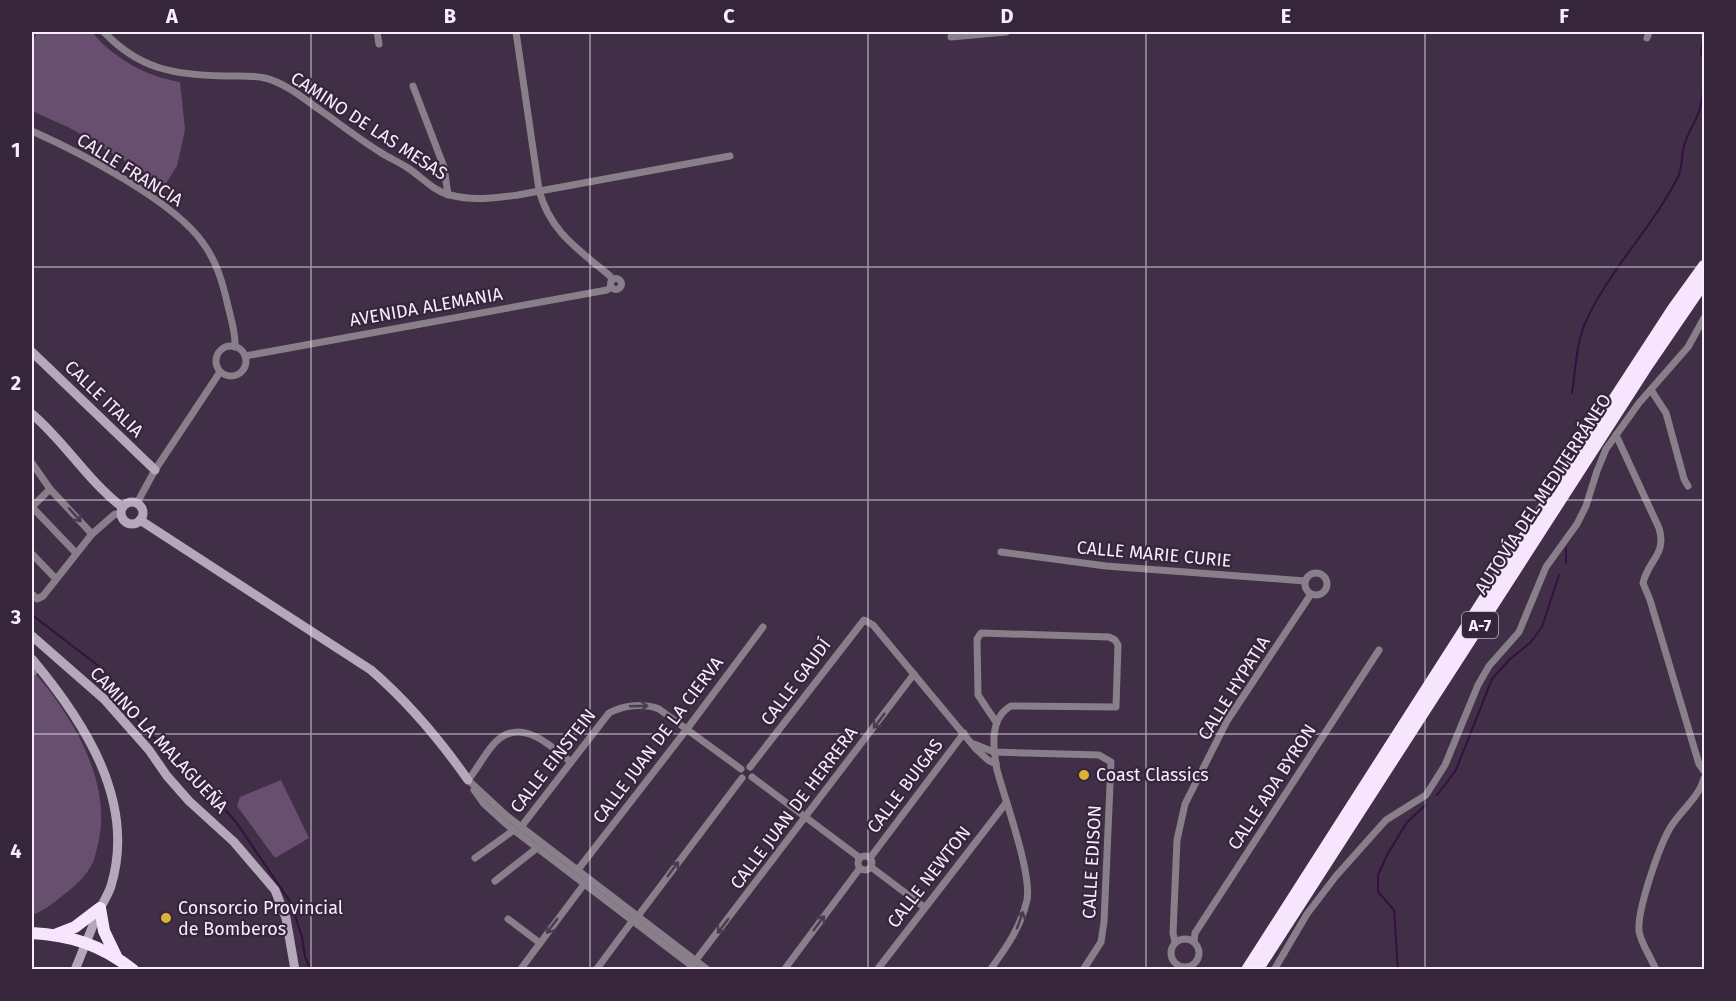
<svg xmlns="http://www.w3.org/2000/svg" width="1736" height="1001" viewBox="0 0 1736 1001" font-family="'Fira Sans',sans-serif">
<rect width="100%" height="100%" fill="#402f46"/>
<!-- green -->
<g fill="#684f70">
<path d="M37 32H92C114 59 146 76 180 82L185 130 177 166 165 185 70 128 32 111V44Z"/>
<path d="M32 670C72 714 113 783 98 844 96 851 95 860 91 866 85 877 76 885 66 893 56 901 44 911 32 915Z"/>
<path d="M281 780 309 838 275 858 237 806 240 797Z"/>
</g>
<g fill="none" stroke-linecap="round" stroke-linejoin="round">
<!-- stream -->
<g stroke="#350f41" stroke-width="2">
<path d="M1701 55 1704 32"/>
<path d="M1572 393C1576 368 1576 343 1586 321 1610 269 1652 228 1678 177 1683 167 1681 156 1684 146 1687 133 1697 121 1700 108 1704 94 1704 76 1703 62"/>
<path d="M1566 548V563"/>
<path d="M32 615 100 667 120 691 143 727 211 794 236 822 291 903 302 937 305 957 311 970"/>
<path d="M1437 795 1456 770 1492 679 1510 659 1530 643 1542 627 1559 575"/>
<path d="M1398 970 1394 910 1378 892V875L1387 855 1407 822 1426 805"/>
</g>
<!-- street -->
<g stroke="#887f8b" stroke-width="7">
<path d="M104 32C139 69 174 75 224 76 237 76 252 75 265 78 285 83 303 98 320 110 340 124 359 139 380 152 389 158 399 162 408 168 422 177 433 191 450 195 473 201 494 198 518 195L730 156"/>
<path d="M377 32 379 44"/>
<path d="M516 32 539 190C550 232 578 249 610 276L612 280"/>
<path d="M951 37 1006 32"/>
<path d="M1647 38 1649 32"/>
<path d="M413 86 444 167 448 195"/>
<path d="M32 131C79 152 174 201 203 243 217 262 223 284 228 306 231 319 236 334 235 347"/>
<circle cx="616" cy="284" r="5.5"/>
<circle cx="231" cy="361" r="15"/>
<path d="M245 356 607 290 611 287"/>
<path d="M1651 390 1666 413 1684 479 1688 486"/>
<path d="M1616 435 1659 528C1667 555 1648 560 1643 583L1650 600 1699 764 1704 771"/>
<path d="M32 463 50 489 92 534"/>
<path d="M137 503 155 470 220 372"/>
<path d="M32 507 76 553"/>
<path d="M32 507 50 489"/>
<path d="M1001 552 1106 566 1305 581"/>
<path d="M32 554 56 579"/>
<circle cx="1316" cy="584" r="11"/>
<path d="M32 594 37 599 43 596 92 534 115 514 121 515"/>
<path d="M32 673 39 668"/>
<path d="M974 744 994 752 1099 755 1111 762 1104 922 1101 942 1083 970"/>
<path d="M750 767 864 620 873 625 976 749 988 760 996 764"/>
<path d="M752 777 860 858"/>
<path d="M468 780 507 816 708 970"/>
<path d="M468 780C477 769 483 757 492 746 518 714 548 744 571 762"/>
<path d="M474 790 484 804 506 824 697 970"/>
<path d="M521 827 609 713C624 705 644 703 659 709L741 769"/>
<circle cx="865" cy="863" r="7"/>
<path d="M475 858 514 830"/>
<path d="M870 858 964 733"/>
<path d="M871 867 924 907"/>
<path d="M576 869 580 867 687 729 763 627"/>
<path d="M495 881 537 848"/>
<path d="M638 916 742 778"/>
<path d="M508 919 540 943"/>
<circle cx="1185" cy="953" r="14"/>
<path d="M1194 941 1195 933 1379 650"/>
<path d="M1175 942 1173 933 1177 840 1185 804 1227 721 1311 594"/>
<path d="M696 960 914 674"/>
<path d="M520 970 585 883"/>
<path d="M596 970 633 920"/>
<path d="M784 970 860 868"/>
<path d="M877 970 1006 803"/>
<path d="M990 970C1006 948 1021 927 1027 900 1032 873 1005 800 997 770 993 748 989 718 1011 706L1116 707 1118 645 1115 640 1109 637 981 633 977 639 978 695 996 722"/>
<path d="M1274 970 1307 914 1336 876 1386 820 1426 795 1445 765 1478 685 1489 666 1519 632 1546 567 1577 524 1586 506 1597 471 1606 449 1639 403 1688 347 1704 318"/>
<path d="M1656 970C1651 957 1641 944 1639 931 1637 910 1659 847 1670 828 1680 811 1699 798 1704 778"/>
</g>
<!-- secondary -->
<g stroke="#b5a8ba" stroke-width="9">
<path d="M32 352 155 470"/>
<path d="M32 414C65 442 87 480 122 507"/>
<circle cx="132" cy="513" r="11"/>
<path d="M140 520 371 670C408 702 440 740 468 780"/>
<path d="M32 636 104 699 149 750 167 776 189 801 234 842 275 890 286 918 295 970"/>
<path d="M32 659C83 720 137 801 111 886 108 895 103 902 99 911 91 930 83 950 75 970"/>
</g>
<!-- highway -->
<g stroke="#f6e5fc" stroke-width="12">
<path d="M32 933C70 935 102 945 133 970"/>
<path d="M57 934 75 927 100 908 104 931 116 956"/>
<path d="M1247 970 1499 576 1673 309 1704 266"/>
<path d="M1257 970 1648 364 1704 282"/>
</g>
</g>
<!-- one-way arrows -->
<defs><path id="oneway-shaft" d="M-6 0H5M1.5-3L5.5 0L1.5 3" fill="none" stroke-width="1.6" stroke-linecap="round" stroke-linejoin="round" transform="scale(1.5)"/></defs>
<g stroke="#4a3c4f">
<use href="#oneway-shaft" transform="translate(75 515) rotate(48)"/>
<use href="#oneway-shaft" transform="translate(639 706) rotate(-2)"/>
<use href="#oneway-shaft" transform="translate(879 721) rotate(127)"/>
<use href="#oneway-shaft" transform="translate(673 869) rotate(-53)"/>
<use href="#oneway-shaft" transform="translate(1020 920) rotate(-70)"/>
<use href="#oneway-shaft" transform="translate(819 923) rotate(-53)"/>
<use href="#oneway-shaft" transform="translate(552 926) rotate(127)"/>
<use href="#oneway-shaft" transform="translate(723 926) rotate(127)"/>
</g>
<!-- grid -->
<path fill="none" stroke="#f8edfc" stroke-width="1.5" stroke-opacity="0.55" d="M311 32V970M590 32V970M868 32V970M1146 32V970M1425 32V970M32 267H1704M32 500H1704M32 734H1704"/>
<!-- markers -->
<g fill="#d9b434" stroke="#36253b" stroke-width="2">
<circle cx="1084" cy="775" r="6"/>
<circle cx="166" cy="918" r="6"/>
</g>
<g text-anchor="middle" stroke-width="4.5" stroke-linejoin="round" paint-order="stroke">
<!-- shield labels -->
<rect fill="#36253b" stroke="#beb1c2" stroke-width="1.5" x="1462" y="612" width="36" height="26" rx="4.5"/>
<g font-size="16" font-weight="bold" fill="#f8edfc">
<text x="1480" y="631">A-7</text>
</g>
<!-- street labels -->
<g font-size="18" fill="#f8edfc" stroke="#36253b">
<text transform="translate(369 126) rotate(33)" y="6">CAMINO DE LAS MESAS</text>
<text transform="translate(130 170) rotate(32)" y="6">CALLE FRANCIA</text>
<text transform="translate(426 307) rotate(-10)" y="6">AVENIDA ALEMANIA</text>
<text transform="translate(104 399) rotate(44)" y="6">CALLE ITALIA</text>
<text transform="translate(1543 494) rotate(-57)" y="6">AUTOVÍA DEL MEDITERRÁNEO</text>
<text transform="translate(1154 554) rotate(5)" y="6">CALLE MARIE CURIE</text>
<text transform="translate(796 682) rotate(-53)" y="6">CALLE GAUDÍ</text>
<text transform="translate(1234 688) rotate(-58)" y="6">CALLE HYPATIA</text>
<text transform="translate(159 740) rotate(47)" y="6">CAMINO LA MALAGUEÑA</text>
<text transform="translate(658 740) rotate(-53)" y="6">CALLE JUAN DE LA CIERVA</text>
<text transform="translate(553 761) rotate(-52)" y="6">CALLE EINSTEIN</text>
<text transform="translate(905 786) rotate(-53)" y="6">CALLE BUIGAS</text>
<text transform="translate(1272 787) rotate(-57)" y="6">CALLE ADA BYRON</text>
<text transform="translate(794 808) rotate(-53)" y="6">CALLE JUAN DE HERRERA</text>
<text transform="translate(1092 862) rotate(-87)" y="6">CALLE EDISON</text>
<text transform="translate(929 877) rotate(-52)" y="6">CALLE NEWTON</text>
</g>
<!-- poi labels -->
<g font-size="18" fill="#f8edfc" stroke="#36253b" text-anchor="start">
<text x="1096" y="781">Coast Classics</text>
<text x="178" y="914">Consorcio Provincial<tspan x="178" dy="21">de Bomberos</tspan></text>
</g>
</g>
<!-- border -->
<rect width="1736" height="1001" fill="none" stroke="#36253b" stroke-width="66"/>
<rect x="33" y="33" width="1670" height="935" fill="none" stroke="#f8edfc" stroke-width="2"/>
<g font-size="20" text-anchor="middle" font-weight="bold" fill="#f8edfc">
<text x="172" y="23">A</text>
<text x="450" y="23">B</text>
<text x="729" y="23">C</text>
<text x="1007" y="23">D</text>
<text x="1286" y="23">E</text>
<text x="1564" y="23">F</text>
<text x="16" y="157">1</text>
<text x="16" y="390">2</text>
<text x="16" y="624">3</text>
<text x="16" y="858">4</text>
</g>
</svg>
